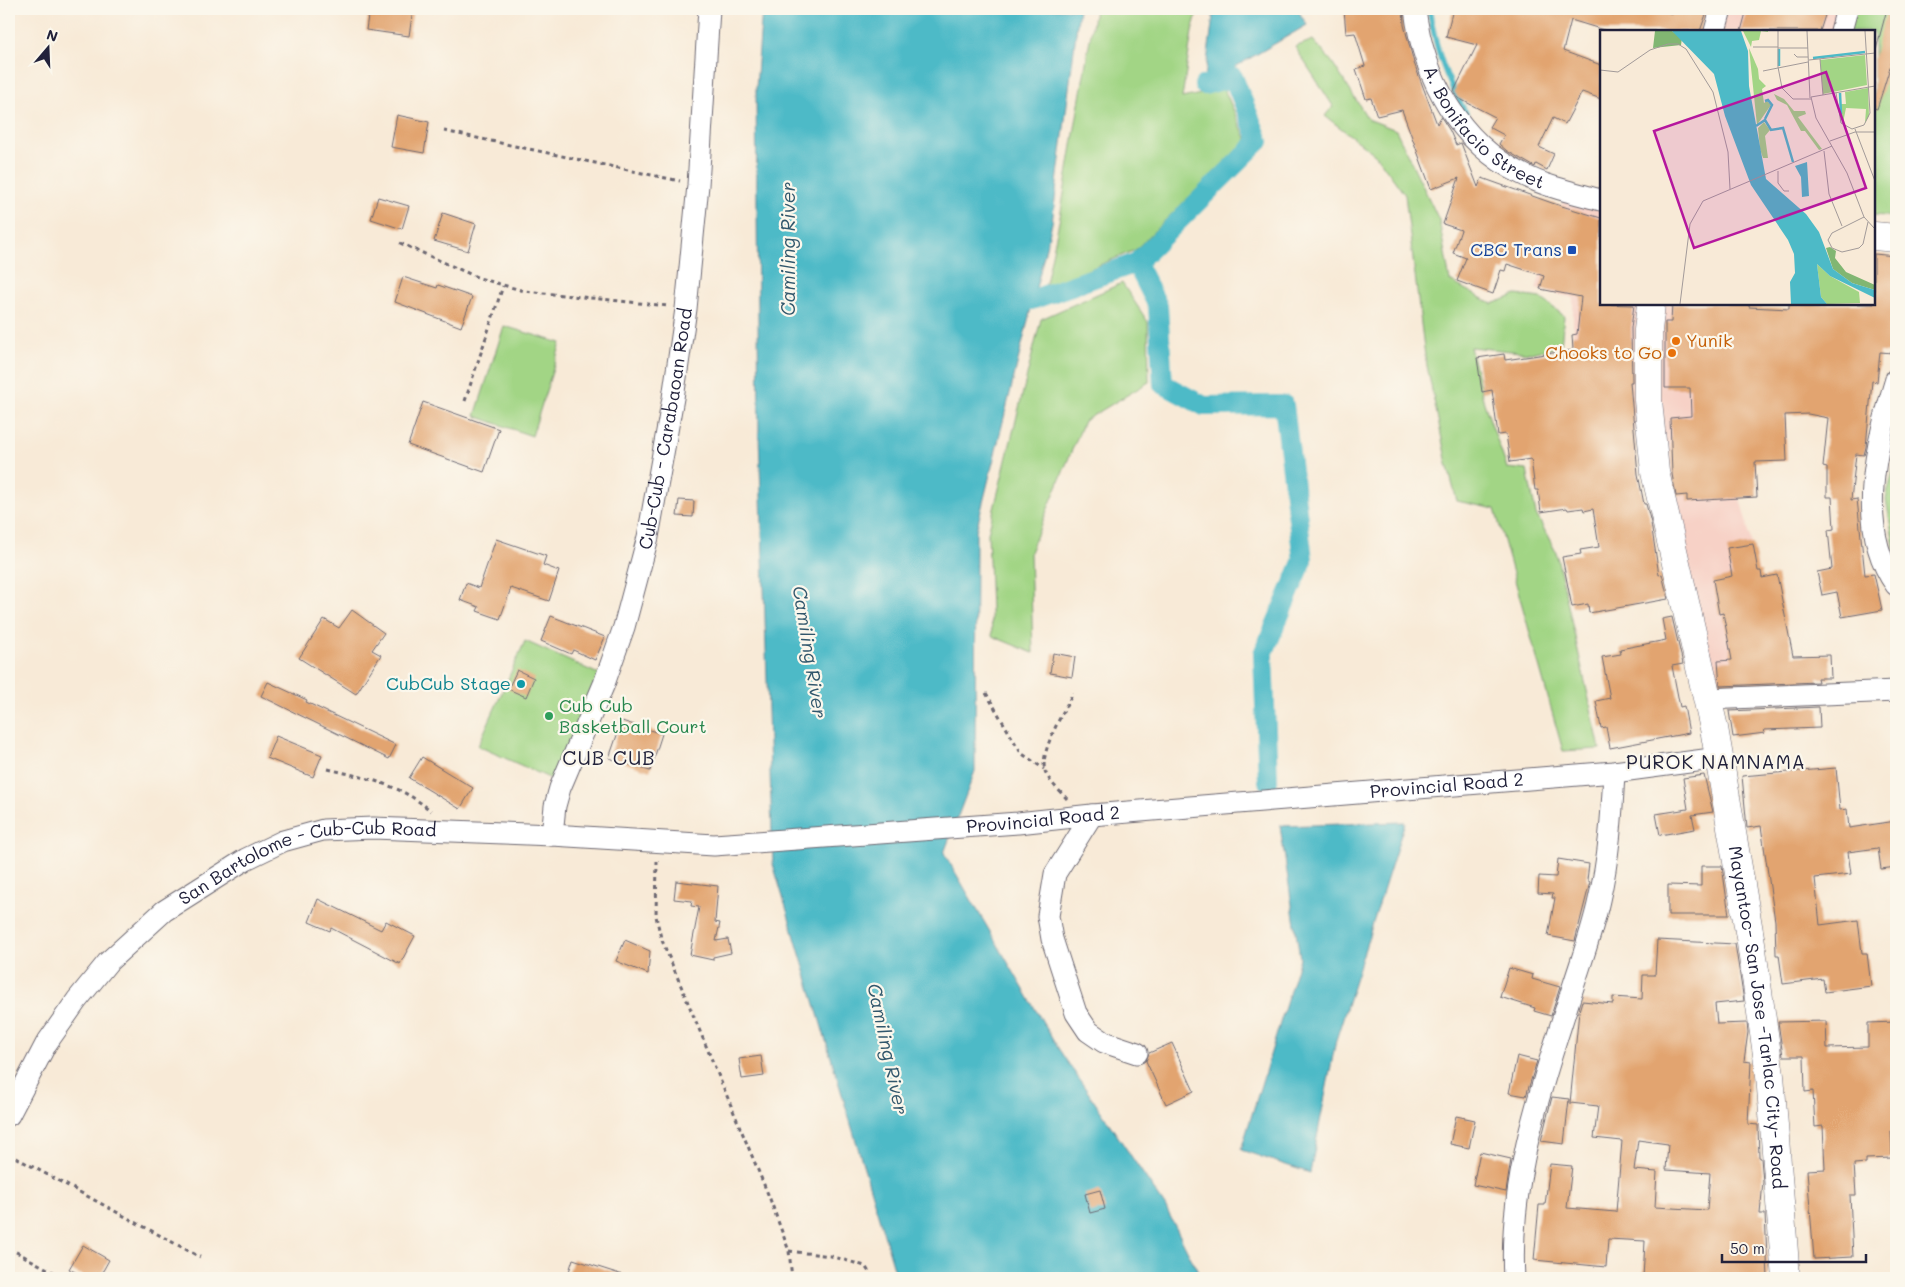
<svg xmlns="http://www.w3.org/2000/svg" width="1905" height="1287" viewBox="0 0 1905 1287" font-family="Mali,sans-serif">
<rect width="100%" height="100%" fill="#fbf7ec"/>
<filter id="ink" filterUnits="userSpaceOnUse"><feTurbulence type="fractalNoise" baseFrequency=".02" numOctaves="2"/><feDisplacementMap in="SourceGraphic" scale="10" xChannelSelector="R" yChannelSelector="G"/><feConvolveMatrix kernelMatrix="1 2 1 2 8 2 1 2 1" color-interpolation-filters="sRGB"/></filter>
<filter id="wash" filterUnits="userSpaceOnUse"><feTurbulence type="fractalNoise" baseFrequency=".0096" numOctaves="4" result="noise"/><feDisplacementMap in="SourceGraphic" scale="20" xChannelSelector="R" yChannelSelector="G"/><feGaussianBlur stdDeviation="1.12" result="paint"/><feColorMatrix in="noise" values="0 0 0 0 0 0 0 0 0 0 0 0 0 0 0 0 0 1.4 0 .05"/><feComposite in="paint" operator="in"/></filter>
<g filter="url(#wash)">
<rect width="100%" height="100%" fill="#f8ead7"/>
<!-- built -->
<g fill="#f7d1c6">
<path d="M1727 9H1843L1838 31H1721Z"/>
<path d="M1566 190 1601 198V304H1719L1718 411 1790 695 1707 699 1652 443 1592 447 1573 375V298L1536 289Z"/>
</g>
<!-- green -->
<g fill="#a2d585" stroke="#627c60">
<path d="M1095 9H1198L1192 32 1182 98 1224 89 1247 140 1135 250 1045 288 1060 217Z"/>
<path d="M1851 9H1896V217L1874 215V31H1845Z"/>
<path d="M1313 40 1332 62 1368 119 1396 130 1439 220 1450 281 1492 304 1516 295 1541 298 1564 316 1561 346 1531 353 1470 347 1484 403 1507 468 1527 470 1536 514 1556 552 1600 749 1563 751 1495 509 1457 501 1447 464 1425 356 1405 195 1376 155 1325 116 1333 106 1295 47Z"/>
<path d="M1122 283 1148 322 1149 382 1084 421 1030 552 1033 653 992 636 988 533 1041 319Z"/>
<path d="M504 326 561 343 532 436 475 416Z"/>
<path d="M1896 458V557L1886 499Z"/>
<path d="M525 641 603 676 556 781 478 746Z"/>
</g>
<!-- water -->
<g fill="#4dbac7" stroke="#386e81">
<path d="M762 9H1079L1052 223 976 531 975 771 944 853 1058 1048 1165 1206 1201 1278H897L773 864 759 434 756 88Z"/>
<path d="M1214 9H1297L1307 25 1204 85Z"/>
<path d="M1405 822 1336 1040 1310 1173 1241 1150 1300 958 1280 826Z"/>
</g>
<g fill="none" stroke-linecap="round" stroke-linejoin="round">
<!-- stream -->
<path stroke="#4dbac7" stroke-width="5.5" d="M1429 9C1437 52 1444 76 1466 113"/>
<!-- canal -->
<g stroke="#4dbac7" stroke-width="20">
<path d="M1136 263 1259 141 1233 77 1204 85"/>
<path d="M1031 300 1136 263 1158 306 1163 384 1204 406 1284 405 1303 560 1263 654 1268 781"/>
</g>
</g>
<g id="blocks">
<!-- building -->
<g fill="#e2a46f" fill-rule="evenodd">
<path d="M369 9H413L409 36 366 30Z"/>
<path d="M1344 9H1403L1404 25 1414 63 1437 124 1441 117 1450 131 1456 145 1461 143 1478 187 1482 178 1552 203 1601 218V304L1634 305 1631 328 1632 382H1630L1638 474 1644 504H1646L1651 523 1659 575 1662 574 1668 599 1589 613 1588 604 1572 607 1562 557 1581 554 1580 550 1599 547 1593 509 1584 511 1583 508 1568 510 1567 508 1541 512 1538 490H1535L1531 459 1510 462 1506 434 1498 435 1492 390 1482 392 1477 358 1504 354 1505 360 1573 350 1572 335 1577 334 1581 297 1540 289 1544 276 1507 264 1505 271 1501 270 1493 294 1457 281 1466 258 1453 253 1461 230 1443 224 1459 178 1431 189 1402 110 1377 116 1371 98 1366 99 1356 69 1365 66 1355 33 1346 34Z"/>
<path d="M1453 9H1656L1673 14 1674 9H1708L1700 31H1607L1571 20 1563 51 1601 65V99L1582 92 1565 124 1553 118 1539 147 1554 154 1547 170 1536 164 1535 167 1507 151 1499 144 1504 135 1489 127 1495 117 1458 98 1454 91 1477 45 1446 37Z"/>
<path d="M1747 9H1827L1820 31H1741Z"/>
<path d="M1887 9H1896V48L1877 109 1874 108V57Z"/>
<path d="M397 115 429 122 424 153 391 147Z"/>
<path d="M378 197 409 206 402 229 371 219Z"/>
<path d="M443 213 476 224 468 251 434 241Z"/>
<path d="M1874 254 1896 256V328L1893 353 1880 352 1877 382 1872 381 1866 447 1864 455 1856 454 1851 500 1857 499 1865 575 1874 574 1882 610 1842 617 1837 592 1822 595 1817 572 1832 569 1828 530 1834 529 1832 497H1827V468L1823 467 1828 418 1808 414 1785 415 1787 461 1755 462 1757 497 1687 501V495L1676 496 1672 474 1670 418 1691 416 1690 388H1665V322H1671L1672 304H1749V307L1789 309V304H1874Z"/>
<path d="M403 277 437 288 438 285 472 297 461 327 395 302Z"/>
<path d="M423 402 499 429 484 472 408 445Z"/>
<path d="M679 500 694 501 693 517 677 516Z"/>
<path d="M496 539 546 556 543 565 559 571 549 601 511 588 500 619 477 611 479 607 460 600 466 583 479 588Z"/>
<path d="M1753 544 1758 571H1761L1762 578 1777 575 1793 656 1830 655 1831 678H1817L1818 682 1720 686 1718 661 1732 660 1723 613 1719 614 1713 580 1732 576 1727 548Z"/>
<path d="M352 610 384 633 372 650 381 655 356 694 299 658 324 619 339 628Z"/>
<path d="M551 616 605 637 595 660 573 650 571 654 541 641Z"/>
<path d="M1672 617 1683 664 1672 666 1680 707 1684 706 1689 733 1610 748 1606 727 1601 728 1596 701 1610 698 1602 657 1621 654 1620 649 1666 640 1662 619Z"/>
<path d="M1053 653 1075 657 1072 677 1050 673Z"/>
<path d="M517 670 534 678 526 697 508 689Z"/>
<path d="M268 682 307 700 306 702 396 745 389 759 261 696Z"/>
<path d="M1819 707 1820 728 1764 730 1765 733 1733 737 1729 711Z"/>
<path d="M622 721 662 734 650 771 609 758Z"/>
<path d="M276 736 322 755 313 777 267 758Z"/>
<path d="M422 757 473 788 460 809 409 778Z"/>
<path d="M1836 768 1840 810 1847 809 1849 828 1896 821V867L1881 869 1878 848 1848 852 1851 874 1815 878 1820 925 1858 920 1862 953H1867L1871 986 1825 992 1823 979 1783 984 1779 955H1776L1775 921 1761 826 1747 828 1742 776Z"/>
<path d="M1704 775 1713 812 1692 815 1695 829 1660 835 1656 814 1688 809 1683 778Z"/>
<path d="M1558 859 1589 864 1587 880 1590 882 1575 941 1548 936 1555 898H1552L1553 894 1538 893 1539 876 1556 877Z"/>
<path d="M1701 866H1722L1729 915H1668V885L1701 886Z"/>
<path d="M676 881 718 886 715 922 720 923 716 941 728 939 731 953 713 957V960L690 955 699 907 691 906 692 901 674 899Z"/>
<path d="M318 899 381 930 386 921 415 936 400 964 331 928 330 931 309 922Z"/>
<path d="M625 940 650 951 648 974 616 961Z"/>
<path d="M1657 940 1735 944 1744 1001 1715 1004 1717 1024 1747 1023 1748 1032 1744 1061 1751 1062 1748 1124 1758 1125 1759 1157 1761 1158 1763 1182 1760 1214H1765L1768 1278H1643L1645 1241 1608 1239 1606 1267 1534 1260 1539 1205H1545L1550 1164 1572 1166 1567 1208 1616 1212 1622 1141 1594 1138 1598 1106 1570 1103 1579 1011 1582 1001 1613 1004V997L1642 999 1643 975H1655ZM1638 1140 1668 1144 1666 1170 1710 1173 1707 1210 1655 1207 1657 1172 1634 1170Z"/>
<path d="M1509 968 1533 975 1532 979 1560 987 1551 1016 1534 1011 1535 1008 1500 997Z"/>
<path d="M1826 1021 1827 1048 1868 1047V1023L1896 1022V1131H1891L1892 1158 1866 1159V1163L1854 1164 1856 1195H1850L1853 1257 1814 1259 1807 1170 1825 1169 1823 1126 1815 1127 1813 1091 1805 1092 1804 1056H1783L1778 1022Z"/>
<path d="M1172 1043 1194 1091 1166 1104 1146 1061 1149 1053Z"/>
<path d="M761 1056 764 1076 742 1079 739 1059Z"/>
<path d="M1517 1056 1537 1061 1526 1096 1509 1093Z"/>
<path d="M1552 1097 1569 1099 1564 1144 1541 1141Z"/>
<path d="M1456 1116 1475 1120 1469 1148 1450 1144Z"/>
<path d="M1480 1152 1511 1159 1506 1192 1473 1185Z"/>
<path d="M1100 1190 1105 1209 1090 1213 1085 1194Z"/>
<path d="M83 1245 109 1260 99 1278H87L69 1269Z"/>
<path d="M573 1259 623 1275 622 1278H567Z"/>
</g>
</g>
</g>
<g filter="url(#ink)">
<use href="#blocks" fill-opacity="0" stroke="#6d6872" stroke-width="1"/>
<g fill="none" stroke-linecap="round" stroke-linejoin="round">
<defs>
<g id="minor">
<path id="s1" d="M1415 9C1423 77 1459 143 1522 174 1546 187 1575 193 1601 200"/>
<path d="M1715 31 1721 9"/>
<path d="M1841 31 1847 9"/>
<path d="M1896 379C1877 442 1854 527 1896 585"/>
<path d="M1707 699 1896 691"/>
<path d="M1092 815 1055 874 1048 916 1052 939 1076 1013 1088 1031 1104 1042 1137 1053"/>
<path id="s2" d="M552 835 555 806 560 788 604 684 624 627 648 537 673 398 686 309 698 185 709 9"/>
<path id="s3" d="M9 1115 46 1044 77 1000 108 962 164 911 246 859 283 841 323 830 373 828 552 835 714 845 1018 823 1092 815 1614 772 1719 758"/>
<path d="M1514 1278C1508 1177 1544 1079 1574 984 1583 956 1593 928 1599 900 1609 858 1612 815 1614 772"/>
</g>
<g id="major">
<path d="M1874 236 1896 238"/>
<path id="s4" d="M1651 304 1648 330V400L1655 472 1714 728 1751 943 1770 1075 1786 1278"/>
</g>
</defs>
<!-- minor casing -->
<use href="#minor" stroke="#6d6872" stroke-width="23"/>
<!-- major casing -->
<use href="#major" stroke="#6d6872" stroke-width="29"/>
<!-- path -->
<g stroke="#6d6872" stroke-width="3" stroke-dasharray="4 4" stroke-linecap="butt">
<path d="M444 131 680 181"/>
<path d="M400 243 479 278 524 291 668 306"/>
<path d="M465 401 503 286"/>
<path d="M986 693 1021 753 1044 769"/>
<path d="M328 769C366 778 400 784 431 811"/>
<path d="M1067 799C1059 790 1049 782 1045 771 1039 752 1064 711 1073 693"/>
<path d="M657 861 656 916 661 938 770 1199 789 1251 792 1278"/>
<path d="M9 1154 200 1257"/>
<path d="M9 1248 64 1278"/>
<path d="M789 1251 831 1256 865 1266 873 1278"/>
</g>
<!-- minor -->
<use href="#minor" stroke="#fff" stroke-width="21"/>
<!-- major -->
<use href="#major" stroke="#fff" stroke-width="28"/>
</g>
</g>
<!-- markers -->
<rect fill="#1a4fb4" stroke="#fbf7ec" stroke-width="2" x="1567" y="245" width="10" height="10" rx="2.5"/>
<g fill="#e8710a" stroke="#fbf7ec" stroke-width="2">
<circle cx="1676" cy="341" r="5"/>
<circle cx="1672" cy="353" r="5"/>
</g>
<circle fill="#0f9aa8" stroke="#fbf7ec" stroke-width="2" cx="521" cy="684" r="5"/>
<circle fill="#2e9e5b" stroke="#fbf7ec" stroke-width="2" cx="549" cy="716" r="5"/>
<g text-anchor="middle" stroke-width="4.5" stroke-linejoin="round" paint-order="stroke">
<!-- street labels -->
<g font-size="18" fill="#22223b" stroke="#fbf7ec">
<text dy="6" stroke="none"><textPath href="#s1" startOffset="144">A. Bonifacio Street</textPath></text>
<text dy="6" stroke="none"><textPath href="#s2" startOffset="424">Cub-Cub - Carabaoan Road</textPath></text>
<text dy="6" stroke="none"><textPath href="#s3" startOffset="1565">Provincial Road 2</textPath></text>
<text dy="6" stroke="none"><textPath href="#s3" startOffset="1160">Provincial Road 2</textPath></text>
<text dy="6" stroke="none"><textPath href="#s3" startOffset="415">San Bartolome - Cub-Cub Road</textPath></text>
<text dy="6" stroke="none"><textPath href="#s4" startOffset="724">Mayantoc- San Jose -Tarlac City- Road</textPath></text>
</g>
<!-- transit labels -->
<g font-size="18" fill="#164399" stroke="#fbf7ec" text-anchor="end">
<text x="1562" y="256">CBC Trans</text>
</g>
<!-- food labels -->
<g font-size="18" fill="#c56008" stroke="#fbf7ec" text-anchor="start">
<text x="1686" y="347">Yunik</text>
<text x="1662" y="359" text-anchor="end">Chooks to Go</text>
</g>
<!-- culture labels -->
<g font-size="18" fill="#0d838f" stroke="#fbf7ec" text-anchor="end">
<text x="511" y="690">CubCub Stage</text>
</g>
<!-- leisure labels -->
<g font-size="18" fill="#27864d" stroke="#fbf7ec" text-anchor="start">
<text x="559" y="712">Cub Cub<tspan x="559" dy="21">Basketball Court</tspan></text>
</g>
<!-- water labels -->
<g font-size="19" font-style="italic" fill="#31576c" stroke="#fbf7ec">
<text transform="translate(788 249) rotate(-90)" y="7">Camiling River</text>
<text transform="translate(810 652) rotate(81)" y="7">Camiling River</text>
<text transform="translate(888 1049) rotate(78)" y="7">Camiling River</text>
</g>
<!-- neighbourhood labels -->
<g font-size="19" letter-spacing="1" fill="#22223b" stroke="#fbf7ec">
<text x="1716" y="769">PUROK NAMNAMA</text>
</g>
<!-- quarter labels -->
<g font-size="20" letter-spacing="1" fill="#22223b" stroke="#fbf7ec">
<text x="609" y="765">CUB CUB</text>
</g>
</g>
<!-- overview -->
<g transform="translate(1600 30)">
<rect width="275" height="275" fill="#f8ead7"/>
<path d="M143 1H168V2L161 1 159 10 152 11 151 17ZM149 18 158 39 159 49 166 56 162 59 164 73 167 71 171 75 157 95ZM265 25 267 55 223 64 220 30ZM268 58 269 86 265 93 266 79 246 78 243 93 240 74H246L245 62ZM174 64 184 69 194 81H205L206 84 198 87 222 119 219 120 205 101H201L187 75 177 70ZM164 92 170 100 165 106 168 128H163L160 119 158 98ZM217 234 230 246 259 262 260 273 227 274 221 267Z" fill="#a2d585"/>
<path d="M55 1H72L82 8 81 15 53 18ZM230 217 236 221 235 228 246 242 275 255V260L252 253 233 239 226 218Z" fill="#81b672"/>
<path d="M72 1H141L148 21 149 56 166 149 206 184 219 202 233 239 252 253 275 260V268L230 246 217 234 221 267 227 274H191L190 252 195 243 194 224 188 210 151 155 125 86 114 44ZM207 132 209 166 202 167 201 147 195 136Z" fill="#4dbac7"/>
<path fill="none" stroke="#4dbac7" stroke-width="2.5" d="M179 19V36M213 28 265 22M240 63 241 84M165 89 172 75 168 70 165 71M156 96 165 90 171 100 183 98 193 132"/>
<path fill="none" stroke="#a29a99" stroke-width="1" d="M178 1V37L182 58 193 69H211M207 1 210 68M153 17H178M178 18H208M194 24 197 27H208M220 29 223 65M209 30 275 23M0 40 18 42 50 20 68 14H78L86 19 113 62 128 122 130 159M163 41 208 32M275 56 211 67 216 88 247 143 264 187 275 199M236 63 241 93 252 99 264 95 270 83 265 1M255 99 275 151M230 111 255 102H275M224 121 229 164 242 196M178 141V153L184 161H189M264 187 232 203 228 210 232 218 242 222 259 218 263 214 268 192M80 274 90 194 103 171 232 116"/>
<path fill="#b5179e" fill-opacity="0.15" stroke="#b5179e" stroke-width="2.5" d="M226 42 266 158 94 218 54 101Z"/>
<rect width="275" height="275" fill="none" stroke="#22223b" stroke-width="2.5"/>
</g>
<!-- margin -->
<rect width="1905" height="1287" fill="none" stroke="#fbf7ec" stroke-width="30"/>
<!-- north arrow -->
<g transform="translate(48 48) rotate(19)" stroke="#fbf7ec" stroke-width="4" paint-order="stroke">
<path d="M0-4L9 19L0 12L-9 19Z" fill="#22223b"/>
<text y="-8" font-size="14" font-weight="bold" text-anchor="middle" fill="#22223b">N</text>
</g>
<!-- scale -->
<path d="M1722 1254v8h144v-8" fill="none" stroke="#22223b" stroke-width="2.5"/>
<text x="1730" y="1254" font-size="15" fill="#22223b" stroke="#fbf7ec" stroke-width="4" paint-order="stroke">50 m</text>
</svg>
